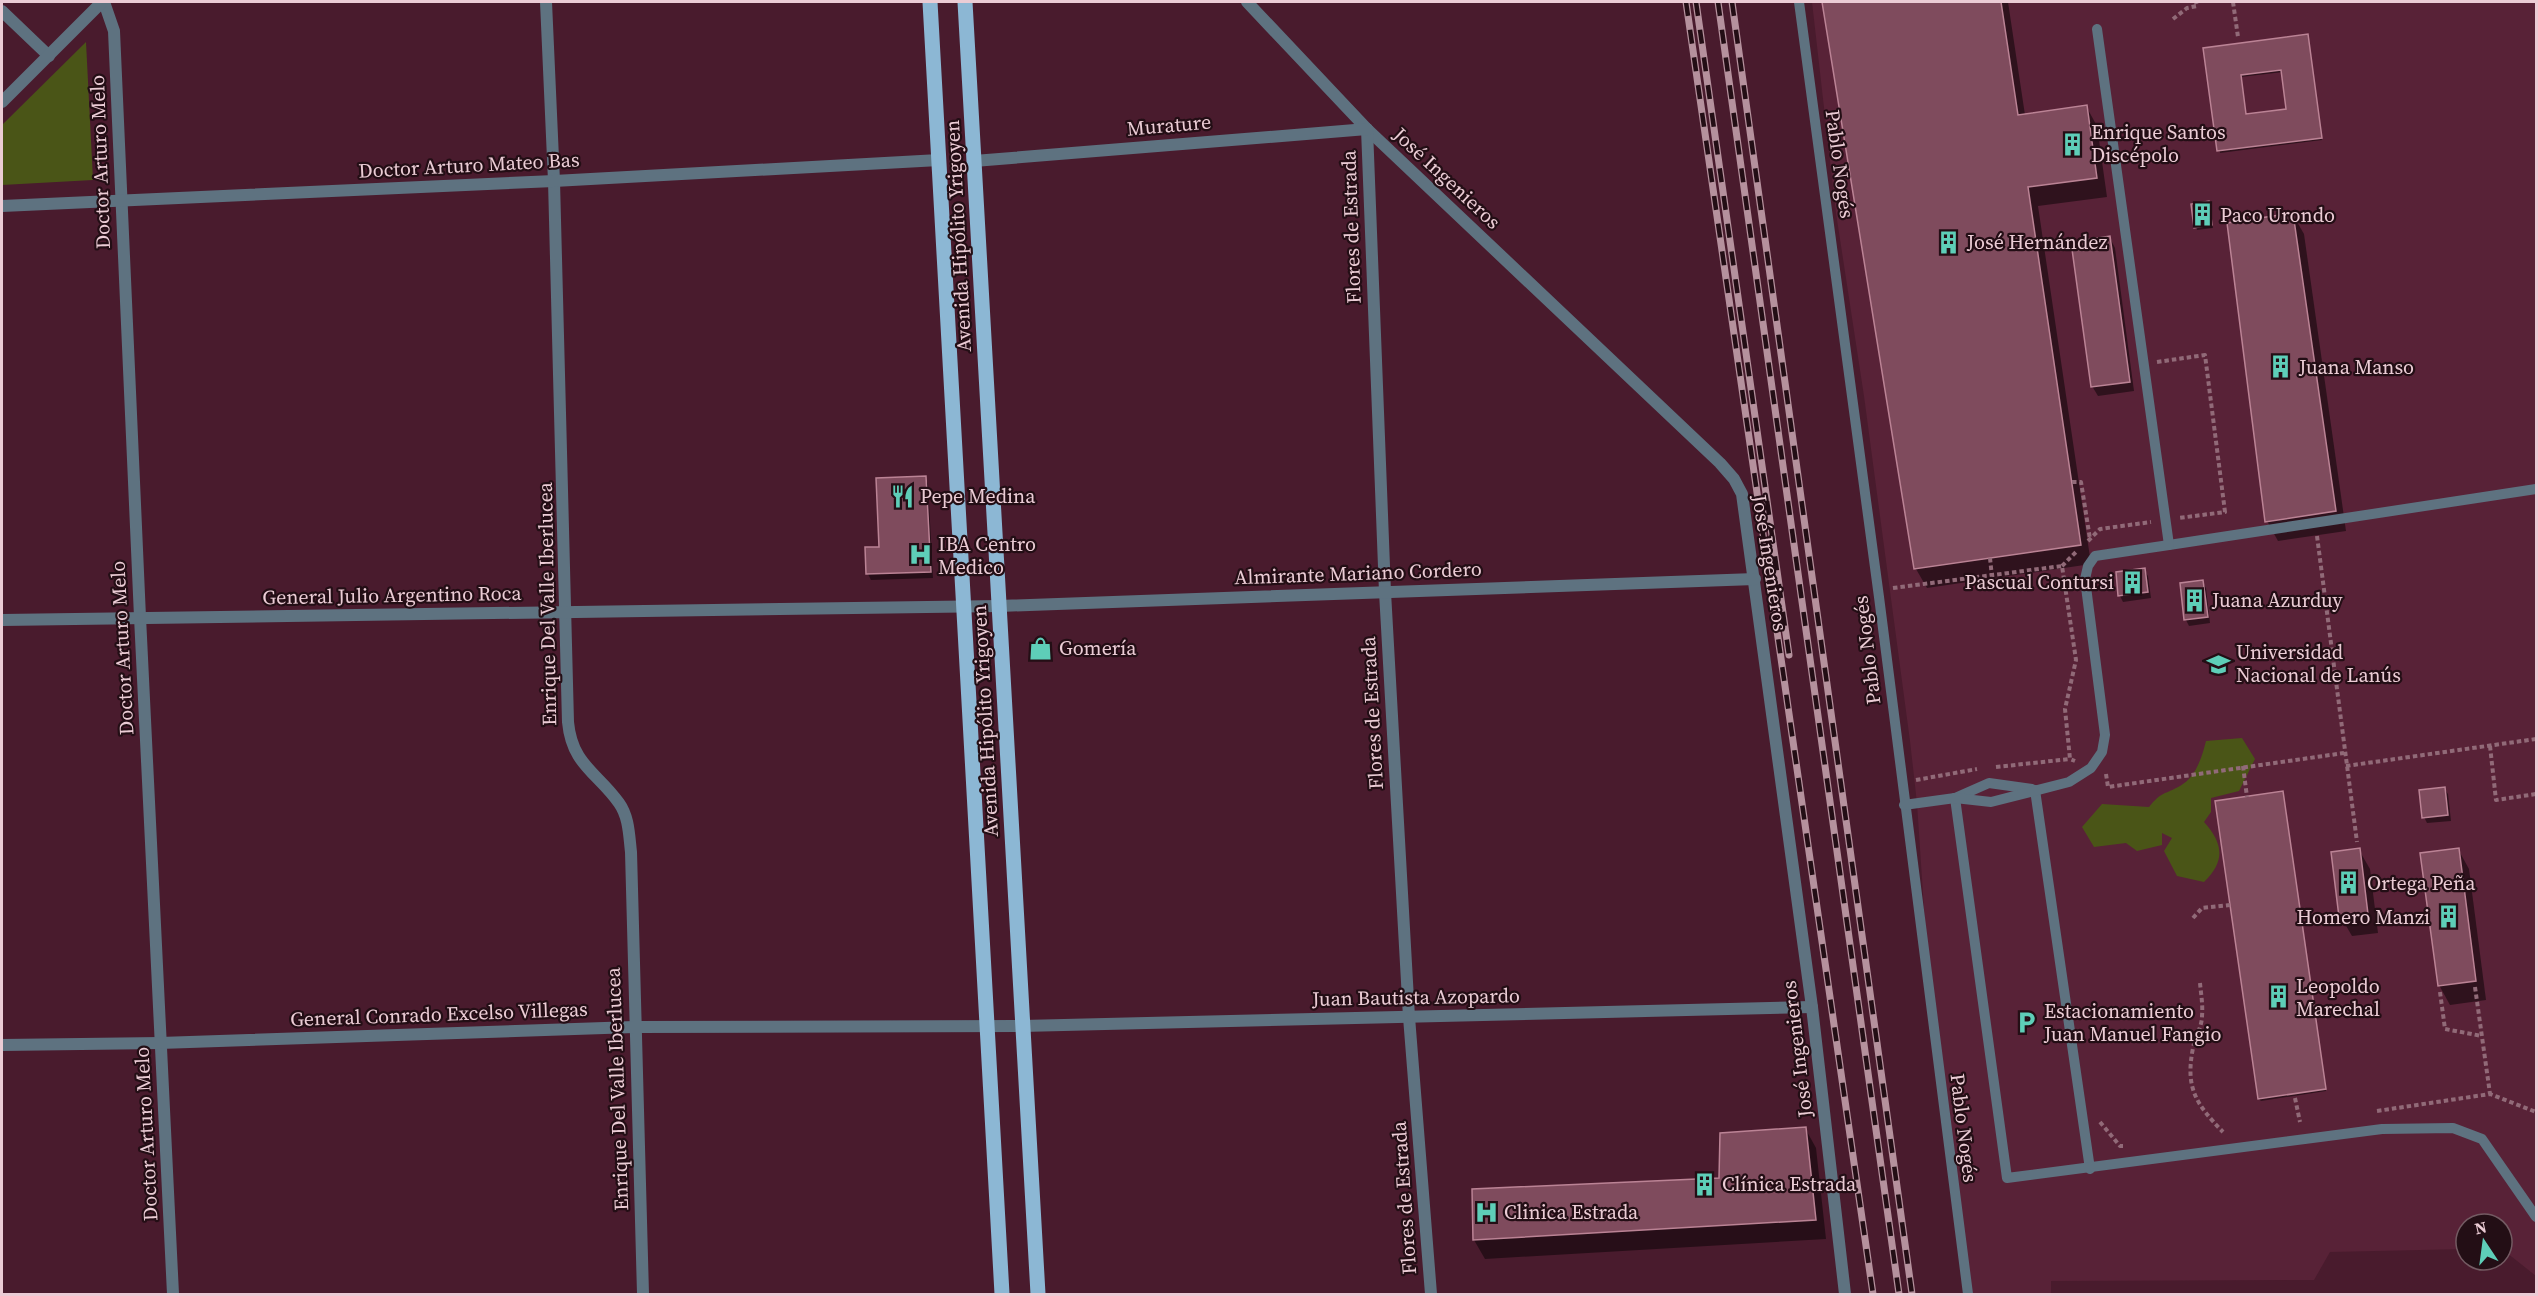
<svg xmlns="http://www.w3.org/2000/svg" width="2538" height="1296" viewBox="0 0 2538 1296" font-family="'Source Serif 4',serif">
<rect width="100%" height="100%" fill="#491b2d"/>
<!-- built -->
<path fill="#582237" d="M1812 2H2536V1276L2502 1249V1224H2466V1249L2330 1252 2314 1280 2051 1281V1294H1971L1927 954 1917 803 1910 741 1864 396 1836 213Z"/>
<!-- green -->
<g fill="#4a5517">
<path d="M86 42 93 180 2 185V125Z"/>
<path d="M2242 738 2255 759 2239 791 2211 798V812L2204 822C2223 843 2226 861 2204 882L2177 876 2164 851 2172 838 2162 833V845L2137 851 2126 843 2094 847 2082 827 2102 804 2149 807C2162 791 2164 795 2180 786 2196 777 2202 757 2206 741Z"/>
</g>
<!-- shadow -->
<g fill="#0007" fill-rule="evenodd">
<path d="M1824 2H2008L2025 115 2086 106 2097 126 2107 197 2038 206 2091 564 1927 588 1916 569Z"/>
<path d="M2307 36 2322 140 2220 153 2205 49ZM2283 72 2288 111 2246 116 2241 77Z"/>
<path d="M2208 203 2213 228 2197 230 2196 227Z"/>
<path d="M2293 215 2304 234 2346 531 2278 541 2267 521Z"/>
<path d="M2110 238 2115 248 2134 391 2098 396 2092 386Z"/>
<path d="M925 477 928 484 933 578 871 580 868 574 880 548Z"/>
<path d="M2144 570 2148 576 2151 598 2123 602 2120 596Z"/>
<path d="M2202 582 2206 588 2210 623 2189 626 2186 620Z"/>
<path d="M2444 788 2448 794 2451 821 2427 823 2424 817Z"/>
<path d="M2282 793 2326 1091 2261 1101 2259 1099Z"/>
<path d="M2458 849 2469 869 2486 1000 2450 1005 2439 985Z"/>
<path d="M2359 850 2370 869 2378 933 2352 936 2341 917Z"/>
<path d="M1805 1128 1816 1148 1826 1239 1485 1259 1474 1240 1473 1191 1721 1180Z"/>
</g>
<!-- building -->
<g fill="#7f4b5d" stroke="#bb8395" stroke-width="1.5" fill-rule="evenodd">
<path d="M1822 2H2001L2018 115 2087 105 2097 178 2028 187 2081 545 1914 569Z"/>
<path d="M2308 34 2322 138 2217 151 2203 48ZM2281 70 2286 109 2246 114 2241 75Z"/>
<path d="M2209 201 2212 225 2194 228 2191 204Z"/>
<path d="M2293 213 2336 511 2265 522 2227 223Z"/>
<path d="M2110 236 2130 382 2091 387 2071 242Z"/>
<path d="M926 476 931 572 866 574 865 547H879L876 478Z"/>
<path d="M2145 568 2148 592 2118 596 2116 572Z"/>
<path d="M2203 580 2208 617 2184 620 2180 583Z"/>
<path d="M2445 787 2448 815 2422 818 2419 790Z"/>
<path d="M2283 791 2326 1089 2258 1099 2215 801Z"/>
<path d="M2360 848 2368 914 2339 917 2331 852Z"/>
<path d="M2459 848 2476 981 2438 986 2420 853Z"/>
<path d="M1806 1127 1816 1220 1473 1240 1472 1189 1719 1178 1720 1133Z"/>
</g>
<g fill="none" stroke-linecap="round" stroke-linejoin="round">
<!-- path -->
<g stroke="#916a78" stroke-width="4" stroke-dasharray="4.5 3" stroke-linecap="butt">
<path d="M2233 2 2238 37"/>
<path d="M2173 19 2187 8 2197 6 2196 2"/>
<path d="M2157 362 2205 355 2225 512 2179 518"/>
<path d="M2072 482H2081L2090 539"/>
<path d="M2317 536 2357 842"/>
<path d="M2088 541 2100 529 2151 522"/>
<path d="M1990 558 1992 577"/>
<path d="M2062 566 2076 552"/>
<path d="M1893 588 2062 566 2076 660 2065 709 2070 759 2075 761"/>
<path d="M2490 746 2496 800 2536 794"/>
<path d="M2243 766 2247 797"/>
<path d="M2346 766 2536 739"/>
<path d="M1996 767 2070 759"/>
<path d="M2106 774 2108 787 2344 753"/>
<path d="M1916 780 1977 769"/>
<path d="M2193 918 2202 908 2230 905"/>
<path d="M2200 983C2201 994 2203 1005 2202 1016 2202 1027 2195 1037 2193 1048 2185 1088 2196 1104 2223 1132"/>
<path d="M2475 987 2490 1094"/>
<path d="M2440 992 2445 1029 2482 1036"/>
<path d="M2295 1098 2300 1122"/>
<path d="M2377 1111 2490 1094 2536 1112"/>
<path d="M2100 1122 2120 1146H2123"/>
</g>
<!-- service -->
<g stroke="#5e7280" stroke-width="10">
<path d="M1799 2 1879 597 1968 1294"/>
<path d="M2169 545 2536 489"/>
<path d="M2035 790 2090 1169"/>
<path d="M1955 798 2007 1178 2382 1129 2453 1128 2482 1139 2536 1217"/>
<path d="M1955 798 1989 783 2032 789"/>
<path d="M1904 805 1955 798 1991 802 2069 782 2091 768 2102 752 2105 735 2085 579 2088 566 2095 556 2169 545 2097 29"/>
</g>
<!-- minor -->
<g stroke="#5e7280" stroke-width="12">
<path d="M104 2 114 31 140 617 173 1294"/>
<path d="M546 2 554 181 568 722C572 765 597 772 619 803 629 817 629 835 631 852L643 1294"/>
<path d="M1247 2 1367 129 1720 463 1734 479 1742 494 1812 1007 1845 1294"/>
<path d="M2 11 49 56"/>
<path d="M2 102 102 2"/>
<path d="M1367 129 1385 592 1409 1017 1431 1294"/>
<path d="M974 161 1367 129"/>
<path d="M2 206 554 181 939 160"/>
<path d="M2 620 1000 606 1755 579"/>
<path d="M2 1045 160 1043 634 1027 1022 1026 1812 1007"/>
</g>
<!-- primary -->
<g stroke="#8cb7d4" stroke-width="15">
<path d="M930 2 1002 1294"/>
<path d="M965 2 1038 1294"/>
</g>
<defs>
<g id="rail">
<path d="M1686 2 1873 1294"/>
<path d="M1696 2 1789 655"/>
<path d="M1718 2 1899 1294"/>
<path d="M1732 2 1912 1294"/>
</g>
</defs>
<!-- rail casing -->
<use href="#rail" stroke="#b5919d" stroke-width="7"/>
<!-- rail -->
<use href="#rail" stroke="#230e15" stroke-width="4.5" stroke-dasharray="14" stroke-linecap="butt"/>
</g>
<!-- icons -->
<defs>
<symbol id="building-bare" viewBox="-9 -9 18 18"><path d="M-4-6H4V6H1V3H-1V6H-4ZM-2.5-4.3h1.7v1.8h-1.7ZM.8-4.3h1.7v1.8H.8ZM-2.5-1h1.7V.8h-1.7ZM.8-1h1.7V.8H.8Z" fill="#5eceb8" stroke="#230e15" stroke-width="2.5" paint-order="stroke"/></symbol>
<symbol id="restaurant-bare" viewBox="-9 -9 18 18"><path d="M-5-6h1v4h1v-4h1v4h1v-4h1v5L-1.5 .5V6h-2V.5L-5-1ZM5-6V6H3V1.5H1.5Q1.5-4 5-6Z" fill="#5eceb8" stroke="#230e15" stroke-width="2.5" paint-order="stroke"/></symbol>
<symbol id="hospital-bare" viewBox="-9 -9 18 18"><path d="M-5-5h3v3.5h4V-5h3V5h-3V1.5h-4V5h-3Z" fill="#5eceb8" stroke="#230e15" stroke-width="2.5" paint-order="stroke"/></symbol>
<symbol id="shop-bare" viewBox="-9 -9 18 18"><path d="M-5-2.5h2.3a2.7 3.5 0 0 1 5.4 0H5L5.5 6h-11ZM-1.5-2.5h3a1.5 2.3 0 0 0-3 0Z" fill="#5eceb8" stroke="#230e15" stroke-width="2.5" paint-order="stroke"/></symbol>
<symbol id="university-bare" viewBox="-9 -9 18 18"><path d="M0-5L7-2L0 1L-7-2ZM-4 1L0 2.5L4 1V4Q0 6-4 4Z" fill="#5eceb8" stroke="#230e15" stroke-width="2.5" paint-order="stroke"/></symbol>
<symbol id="parking-bare" viewBox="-9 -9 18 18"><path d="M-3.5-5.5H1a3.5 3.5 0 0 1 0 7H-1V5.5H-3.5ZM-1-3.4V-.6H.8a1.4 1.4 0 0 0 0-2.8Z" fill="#5eceb8" stroke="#230e15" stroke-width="2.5" paint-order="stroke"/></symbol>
</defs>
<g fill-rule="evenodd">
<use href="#building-bare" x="2056" y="128" width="33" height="33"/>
<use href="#building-bare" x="2186" y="198" width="33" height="33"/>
<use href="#building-bare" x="1932" y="226" width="33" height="33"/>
<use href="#building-bare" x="2264" y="350" width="33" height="33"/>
<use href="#restaurant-bare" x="886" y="480" width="33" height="33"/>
<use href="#hospital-bare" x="904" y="538" width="33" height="33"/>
<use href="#building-bare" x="2116" y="566" width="33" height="33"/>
<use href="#building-bare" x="2178" y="584" width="33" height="33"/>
<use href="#shop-bare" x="1024" y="632" width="33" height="33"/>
<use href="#university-bare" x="2202" y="648" width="33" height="33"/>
<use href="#building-bare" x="2332" y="866" width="33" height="33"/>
<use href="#building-bare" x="2432" y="900" width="33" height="33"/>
<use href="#building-bare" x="2262" y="980" width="33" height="33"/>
<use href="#parking-bare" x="2010" y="1006" width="33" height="33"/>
<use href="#building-bare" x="1688" y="1168" width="33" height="33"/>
<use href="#hospital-bare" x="1470" y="1196" width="33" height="33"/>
</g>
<g text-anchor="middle" stroke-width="4.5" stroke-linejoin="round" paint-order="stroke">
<!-- street labels -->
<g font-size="20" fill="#ebccd5" stroke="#230e15">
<text transform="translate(1169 125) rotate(-5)" y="7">Murature</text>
<text transform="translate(100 162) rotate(-92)" y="7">Doctor Arturo Melo</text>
<text transform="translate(1840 164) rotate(82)" y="7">Pablo Nogés</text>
<text transform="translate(469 165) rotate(-3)" y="7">Doctor Arturo Mateo Bas</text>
<text transform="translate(1447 178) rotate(43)" y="7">José Ingenieros</text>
<text transform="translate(1351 227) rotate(-92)" y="7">Flores de Estrada</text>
<text transform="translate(958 236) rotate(-93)" y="7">Avenida Hipólito Yrigoyen</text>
<text transform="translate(1770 563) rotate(81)" y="7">José Ingenieros</text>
<text transform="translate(1358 573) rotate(-2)" y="7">Almirante Mariano Cordero</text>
<text transform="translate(392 595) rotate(-1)" y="7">General Julio Argentino Roca</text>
<text transform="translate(547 604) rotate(-91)" y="7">Enrique Del Valle Iberlucea</text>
<text transform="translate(122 648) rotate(-93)" y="7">Doctor Arturo Melo</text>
<text transform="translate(1867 650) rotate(-97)" y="7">Pablo Nogés</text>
<text transform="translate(1372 713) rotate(-93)" y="7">Flores de Estrada</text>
<text transform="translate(985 721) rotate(-93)" y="7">Avenida Hipólito Yrigoyen</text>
<text transform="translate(1416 997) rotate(-1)" y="7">Juan Bautista Azopardo</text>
<text transform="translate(439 1014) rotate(-2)" y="7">General Conrado Excelso Villegas</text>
<text transform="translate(1797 1049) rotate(-97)" y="7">José Ingenieros</text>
<text transform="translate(617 1089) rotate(-92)" y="7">Enrique Del Valle Iberlucea</text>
<text transform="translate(1964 1128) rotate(83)" y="7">Pablo Nogés</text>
<text transform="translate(146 1134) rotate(-93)" y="7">Doctor Arturo Melo</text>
<text transform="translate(1404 1198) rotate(-94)" y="7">Flores de Estrada</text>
</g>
<!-- poi labels -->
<g font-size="20" fill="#ebccd5" stroke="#230e15" text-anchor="start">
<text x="2091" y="139">Enrique Santos<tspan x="2091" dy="23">Discépolo</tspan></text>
<text x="2220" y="222">Paco Urondo</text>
<text x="1967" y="249">José Hernández</text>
<text x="2299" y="374">Juana Manso</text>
<text x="920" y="503">Pepe Medina</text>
<text x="938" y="551">IBA Centro<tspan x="938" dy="23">Medico</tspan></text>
<text x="2114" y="589" text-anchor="end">Pascual Contursi</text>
<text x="2212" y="607">Juana Azurduy</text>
<text x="1059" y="655">Gomería</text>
<text x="2236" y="659">Universidad<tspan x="2236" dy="23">Nacional de Lanús</tspan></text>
<text x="2367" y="890">Ortega Peña</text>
<text x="2430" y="924" text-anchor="end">Homero Manzi</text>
<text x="2296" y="993">Leopoldo<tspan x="2296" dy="23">Marechal</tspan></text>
<text x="2044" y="1018">Estacionamiento<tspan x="2044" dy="23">Juan Manuel Fangio</tspan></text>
<text x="1722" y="1191">Clínica Estrada</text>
<text x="1504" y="1219">Clinica Estrada</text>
</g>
</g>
<!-- border -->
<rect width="2538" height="1296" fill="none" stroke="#ebccd5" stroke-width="6"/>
<!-- north arrow -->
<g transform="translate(2484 1242) rotate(347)"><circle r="28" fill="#230e15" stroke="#735a62" stroke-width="1.5"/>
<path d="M0-4.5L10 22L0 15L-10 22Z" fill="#5eceb8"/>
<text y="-9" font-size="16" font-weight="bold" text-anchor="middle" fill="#ebccd5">N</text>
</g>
</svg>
